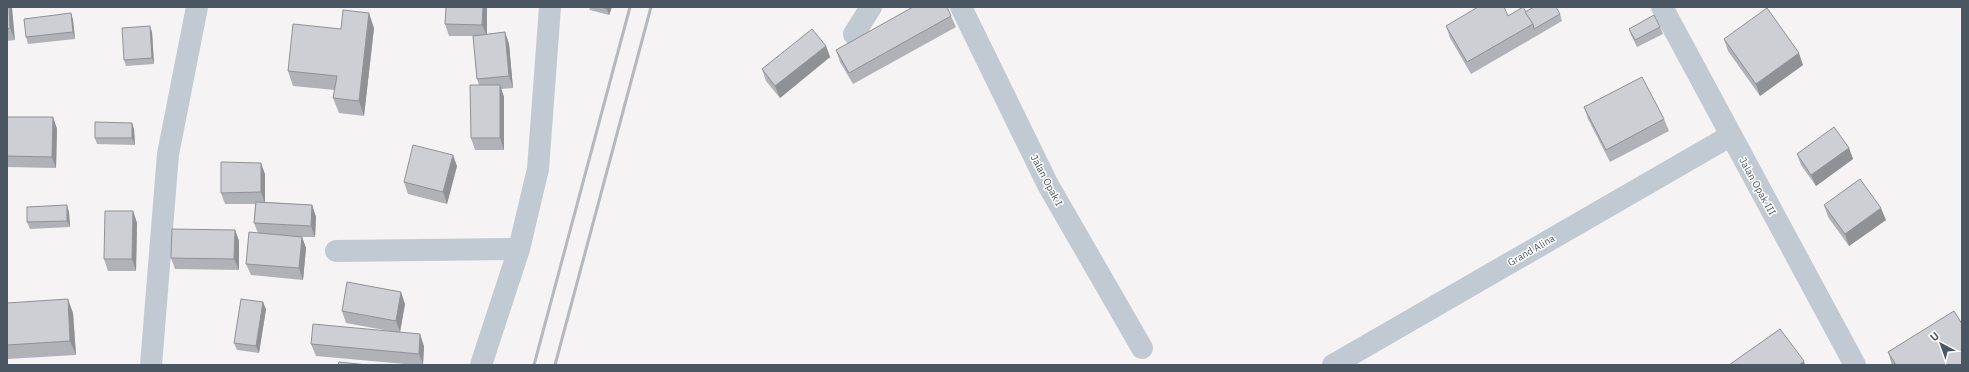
<svg xmlns="http://www.w3.org/2000/svg" width="1969" height="372" viewBox="0 0 1969 372" font-family="'IBM Plex Sans',sans-serif">
<rect width="100%" height="100%" fill="#f5f3f3"/>
<g fill="none" stroke-linecap="round" stroke-linejoin="round">
<!-- minor -->
<g stroke="#c1cad2" stroke-width="22">
<path d="M961 7 1048 185 1142 348"/>
<path d="M1662 7 1855 365"/>
<path d="M854 34 871 7"/>
<path d="M336 251 519 249"/>
<path d="M151 365 168 154 197 7"/>
<path d="M481 365 519 249 538 169 550 7"/>
<path d="M1333 365 1730 136"/>
</g>
<!-- rail -->
<g stroke="#b5b8bd" stroke-width="3">
<path d="M534 365 630 7"/>
<path d="M555 365 651 7"/>
</g>
</g>
<!-- wall -->
<g fill="#b0b2b7">
<path d="M7 7 15 40 7 41Z"/>
<path d="M446 7H487V34L505 32 509 44 513 88 501 89 504 97V150H475L471 138 479 85 477 79 473 36H449L445 24Z"/>
<path d="M589 7H612L609 15 590 10Z"/>
<path d="M1525 12 1560 14 1562 21 1471 74 1450 38 1446 26 1508 16Z"/>
<path d="M71 13 73 20 75 39 28 44 26 37Z"/>
<path d="M951 16 956 27 853 84 840 62 836 50Z"/>
<path d="M1660 27 1663 34 1637 47 1631 35 1629 29Z"/>
<path d="M374 28 364 116 339 113 333 98 335 90 293 86 288 71 341 29Z"/>
<path d="M152 32 154 64 126 66 124 60Z"/>
<path d="M1724 39 1803 65 1760 96 1728 51Z"/>
<path d="M826 46 830 57 780 98 766 81 762 69Z"/>
<path d="M1584 107 1664 119 1669 131 1610 162 1588 119Z"/>
<path d="M7 117H53L57 129 56 168 7 167Z"/>
<path d="M134 129 135 145 97 144 95 138Z"/>
<path d="M1849 148 1853 159 1816 186 1801 165 1797 154Z"/>
<path d="M457 166 447 204 408 194 404 182Z"/>
<path d="M265 174V202L312 205 316 217 315 237H299H302L306 248 303 280 251 275 246 264 258 233 254 223 255 204H225L221 193Z"/>
<path d="M1824 205 1886 220 1849 246 1828 217Z"/>
<path d="M133 211 137 223 136 271H108L104 259Z"/>
<path d="M69 212 70 227 30 229 27 222Z"/>
<path d="M235 230 239 241V270L175 269 171 258Z"/>
<path d="M7 303 73 313 76 355 7 359Z"/>
<path d="M405 304 400 332 424 346 423 365H416L316 356 311 344 395 332 346 323 342 311Z"/>
<path d="M266 309 259 353 237 350 234 343Z"/>
<path d="M1888 352 1962 365H1892Z"/>
</g>
<!-- shaded-wall -->
<g fill="#909195">
<path d="M9 7H12L15 40 10 28Z"/>
<path d="M483 7H487V36L482 25Z"/>
<path d="M607 7H612L609 15 607 9Z"/>
<path d="M71 13 73 20 75 39 73 32Z"/>
<path d="M369 13 374 28 364 116 359 101Z"/>
<path d="M150 26 152 32 154 64 152 58Z"/>
<path d="M505 32 509 44 513 88 509 76Z"/>
<path d="M826 46 830 57 780 98 775 86Z"/>
<path d="M1799 53 1803 65 1760 96 1756 84Z"/>
<path d="M500 85 504 97V150L500 138Z"/>
<path d="M53 117 57 129 56 168 52 157Z"/>
<path d="M132 123 134 129 135 145 132 138Z"/>
<path d="M1849 148 1853 159 1816 186 1811 175Z"/>
<path d="M453 155 457 166 447 204 443 192Z"/>
<path d="M261 163 265 174V204L261 192Z"/>
<path d="M67 205 69 212 70 227 67 221Z"/>
<path d="M312 205 316 217 315 237 311 226Z"/>
<path d="M1881 208 1886 220 1849 246 1845 234Z"/>
<path d="M133 211 137 223 136 271 132 259Z"/>
<path d="M235 230 239 241V270L234 259Z"/>
<path d="M302 237 306 248 303 280 299 268Z"/>
<path d="M401 292 405 304 400 332 396 321Z"/>
<path d="M68 299 73 313 76 355 70 341Z"/>
<path d="M263 302 266 309 259 353 256 346Z"/>
<path d="M420 334 424 346 423 365 419 354Z"/>
<path d="M1804 361 1805 365H1799Z"/>
</g>
<!-- building -->
<g fill="#cdcfd5" stroke="#909195">
<path d="M7 7H9L10 28 7 29Z"/>
<path d="M446 7H483L482 25 445 24Z"/>
<path d="M601 7H607V9Z"/>
<path d="M913 7H947L951 16 849 73 836 50Z"/>
<path d="M1478 7H1504L1508 16 1523 7 1533 24 1467 62 1446 26Z"/>
<path d="M1534 7H1556L1560 14 1534 29 1533 24 1525 12Z"/>
<path d="M1767 8 1799 53 1756 84 1724 39Z"/>
<path d="M343 10 369 13 359 101 333 98 337 76 288 71 293 24 341 29Z"/>
<path d="M71 13 73 32 26 37 24 19Z"/>
<path d="M1654 15 1660 27 1635 40 1629 29Z"/>
<path d="M150 26 152 58 124 60 122 28Z"/>
<path d="M812 29 826 46 775 86 762 69Z"/>
<path d="M505 32 509 76 477 79 473 36Z"/>
<path d="M1642 77 1664 119 1606 150 1584 107Z"/>
<path d="M470 85H500V138H471Z"/>
<path d="M7 117H53L52 157 7 156Z"/>
<path d="M95 122 132 123V138H95Z"/>
<path d="M1834 127 1849 148 1811 175 1797 154Z"/>
<path d="M413 145 453 155 443 192 404 182Z"/>
<path d="M221 162 261 163V192L221 193Z"/>
<path d="M1860 179 1881 208 1845 234 1824 205Z"/>
<path d="M256 202 312 205 311 226 254 223Z"/>
<path d="M67 205V221L27 222V207Z"/>
<path d="M105 211H133L132 259H104Z"/>
<path d="M172 229 235 230 234 259 171 258Z"/>
<path d="M249 232 302 237 299 268 246 264Z"/>
<path d="M347 282 401 292 396 321 342 311Z"/>
<path d="M68 299 70 341 7 345V303Z"/>
<path d="M241 299 263 302 256 346 234 343Z"/>
<path d="M1954 311 1962 324V365H1896L1888 352Z"/>
<path d="M313 324 420 334 419 354 311 344Z"/>
<path d="M1780 329 1804 361 1799 365H1729Z"/>
<path d="M339 362 368 365H338Z"/>
</g>
<g text-anchor="middle" stroke-width="3" stroke-linejoin="round" paint-order="stroke">
<!-- street labels -->
<g font-size="10" fill="#4a5661" stroke="#fff">
<text transform="translate(1047 180) rotate(62)" y="4">Jalan Opak I</text>
<text transform="translate(1758 186) rotate(61)" y="4">Jalan Opak III</text>
<text transform="translate(1531 250) rotate(-30)" y="4">Grand Alina</text>
</g>
</g>
<!-- border -->
<rect width="1969" height="372" fill="none" stroke="#4a5661" stroke-width="16"/>
<!-- north arrow -->
<g transform="translate(1941 344) rotate(319)" stroke="#ffffff" stroke-width="3" paint-order="stroke">
<path d="M0-3L7 15L0 10L-7 15Z" fill="#4a5661"/>
<text y="-6" font-size="11" font-weight="bold" text-anchor="middle" fill="#4a5661">U</text>
</g>
</svg>
